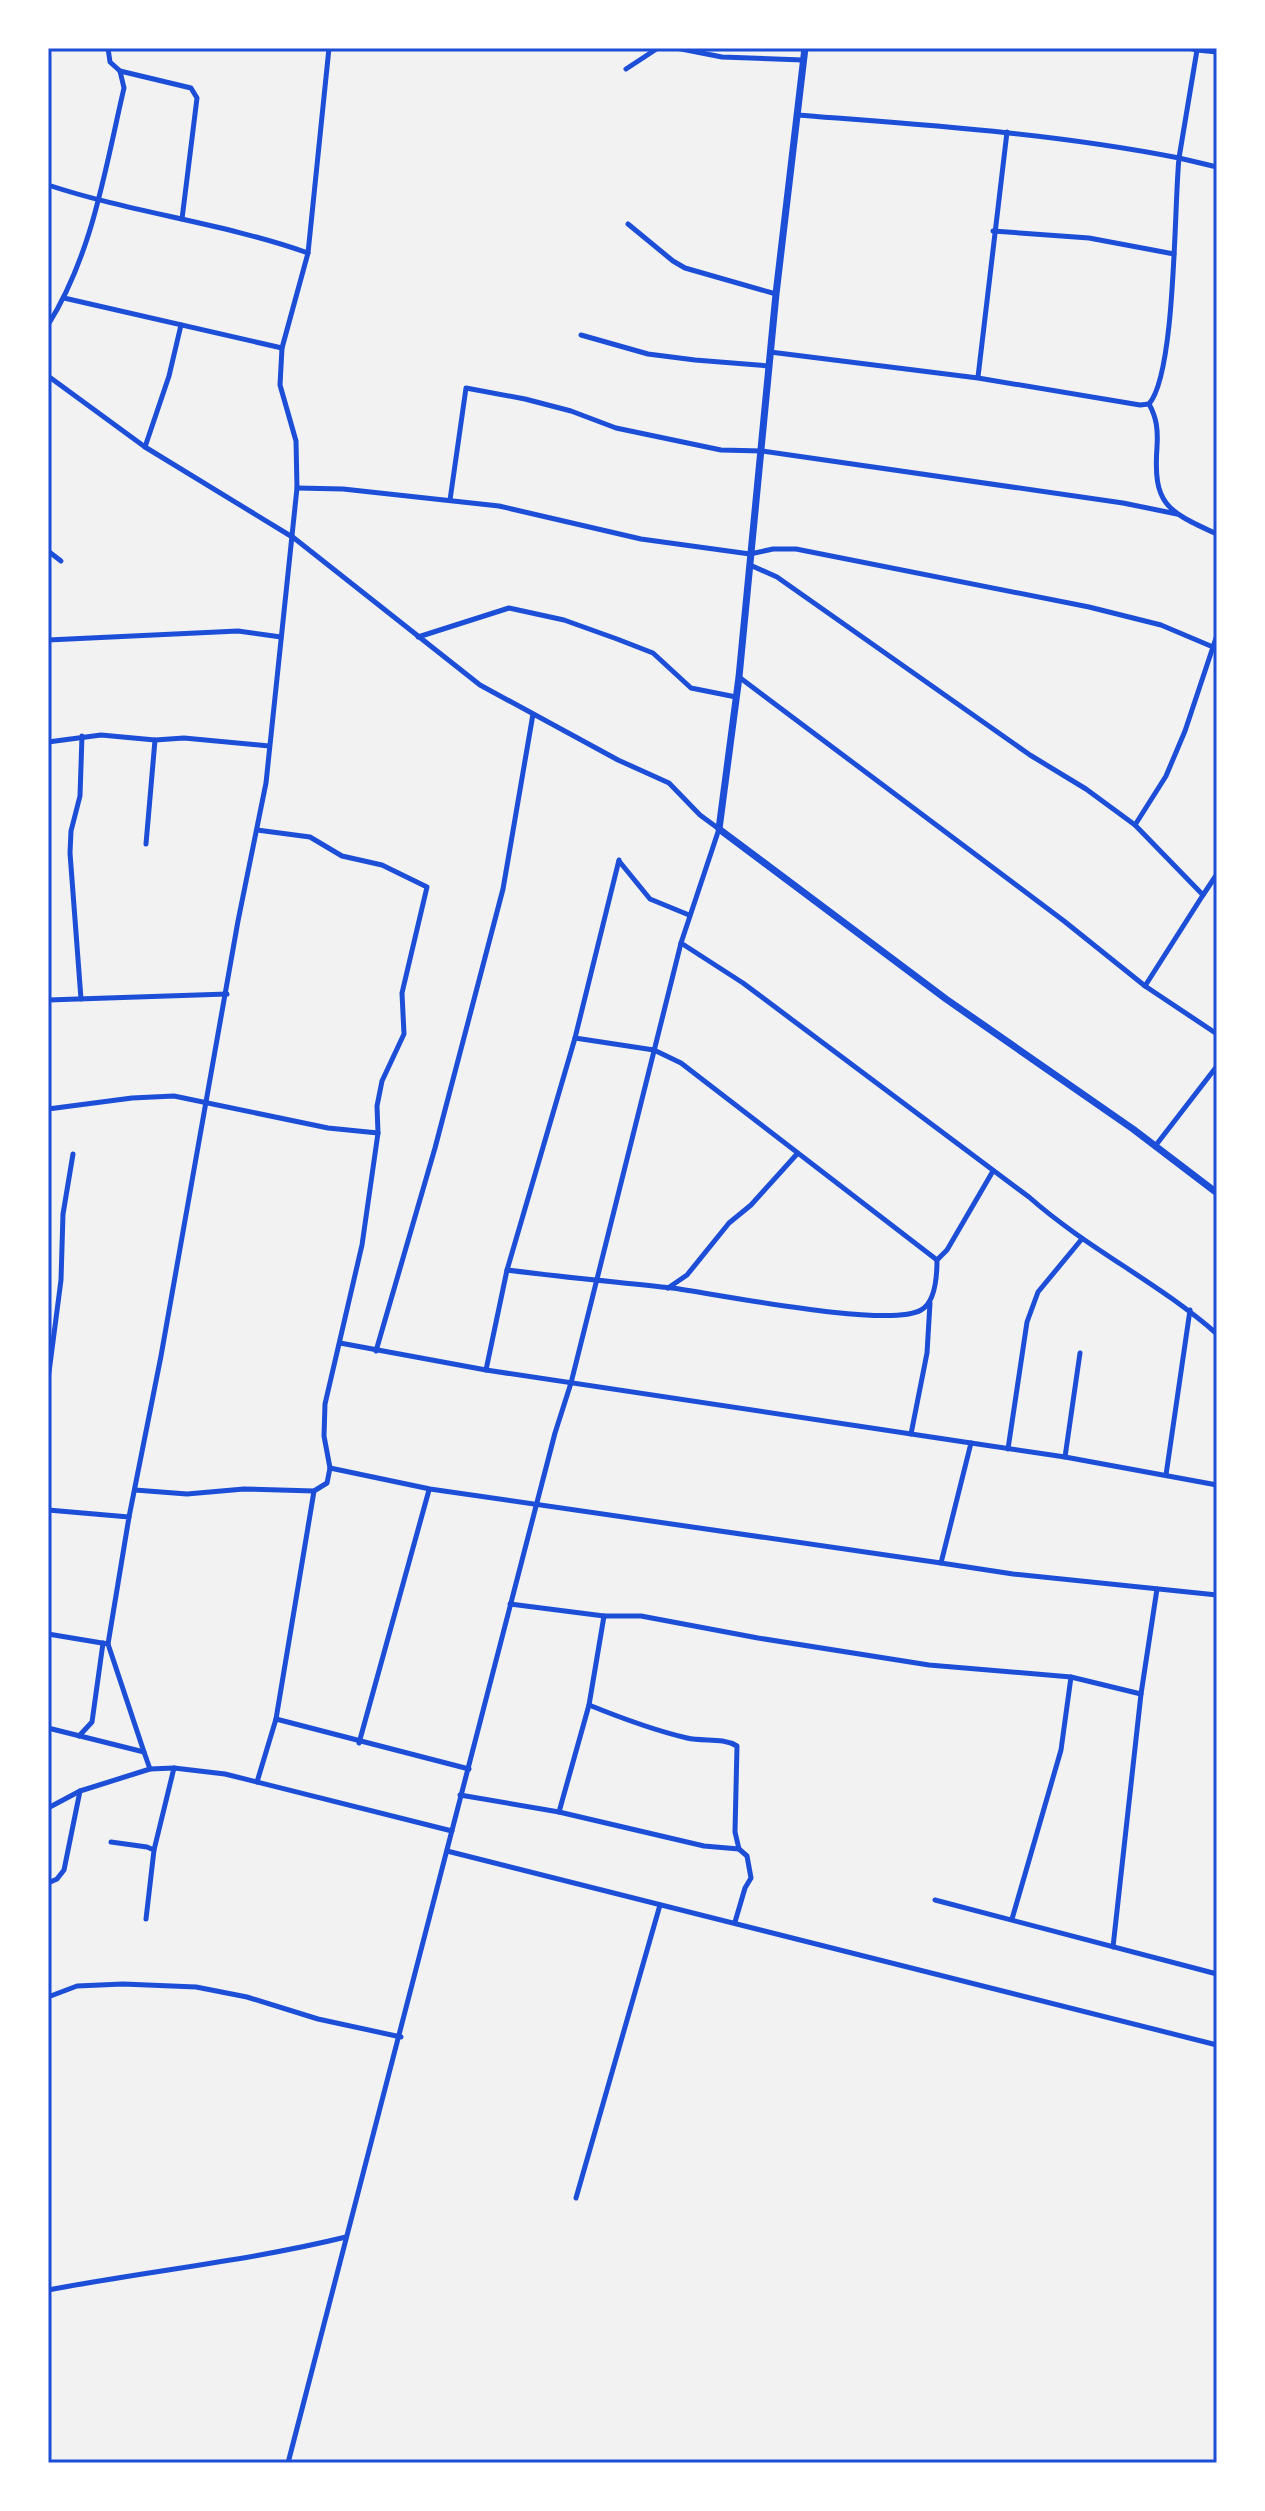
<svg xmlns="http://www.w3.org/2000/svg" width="1265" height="2511" viewBox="0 0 1265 2511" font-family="'DejaVu Sans',sans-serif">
<rect width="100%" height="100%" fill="#f2f2f2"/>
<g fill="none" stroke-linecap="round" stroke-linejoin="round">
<!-- minor -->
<g stroke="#1d4ed8" stroke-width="5">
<path d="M676 48 722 57 803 60"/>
<path d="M1189 48 1197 50 1179 158 1217 167"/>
<path d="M1197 50 1217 52"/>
<path d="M626 69 658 48"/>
<path d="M120 71 191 88 197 98 182 219"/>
<path d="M797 115C925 125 1053 133 1179 158 1174 206 1176 373 1149 404"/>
<path d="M48 185C133 213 223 223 308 253L282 348 280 385 296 441 297 488 266 783 238 921 161 1356 129 1517"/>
<path d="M628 224 673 261 685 268 776 294"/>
<path d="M993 231 1089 238 1174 254"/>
<path d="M308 253 329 48"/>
<path d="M64 298 282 348"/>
<path d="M48 325C93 253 105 169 124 88L120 71 110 62 108 48"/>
<path d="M581 335 648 354 695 360 769 366"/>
<path d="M770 352 978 378 1140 405 1149 404"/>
<path d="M48 376 145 447 294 538 480 685 618 760 669 783 700 815 719 829 681 943 571 1383 555 1433C465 1776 380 2120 288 2463"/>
<path d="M978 377 1007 132"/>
<path d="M1149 404C1157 418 1158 431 1157 447 1153 504 1166 511 1217 534"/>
<path d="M145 447 169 376 181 325"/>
<path d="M297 488 343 489 499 506 641 539 750 554 773 549H796L1089 607 1161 625 1213 647"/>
<path d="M450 500 466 388 525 399 571 411 616 428 721 450 762 451 1123 503 1177 514"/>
<path d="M48 551 61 561"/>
<path d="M750 565 777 577 1030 755 1086 789 1135 825 1203 895 1145 986"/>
<path d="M418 637 509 608 564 620 617 639 653 653 691 688 736 697"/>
<path d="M48 640 238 631 281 637"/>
<path d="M739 677 1064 921 1145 986 1217 1034"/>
<path d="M48 742 101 735 155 740 184 738 269 746"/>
<path d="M1135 825 1166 776 1185 731 1217 635"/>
<path d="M146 844 155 740"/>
<path d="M619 861 650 899 689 915"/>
<path d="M1203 895 1217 874"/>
<path d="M681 943 743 983 1029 1197C1089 1250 1158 1282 1217 1334"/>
<path d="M81 999 70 853 71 831 80 796 82 736"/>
<path d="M48 1000 227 994"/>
<path d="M575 1038 654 1050 681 1063 937 1260"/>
<path d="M48 1109 132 1098 174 1096 328 1128 378 1133"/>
<path d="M1156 1145 1217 1066"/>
<path d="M507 1270C562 1277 617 1282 672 1288 717 1294 889 1329 921 1310 936 1302 937 1275 937 1260L947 1250 993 1171"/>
<path d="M668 1288 687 1275 729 1223 751 1205 797 1154"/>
<path d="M376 1351 435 1148 503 889 533 714"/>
<path d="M486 1370 507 1270 575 1038 619 860"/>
<path d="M48 1380 61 1280 63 1214 73 1154"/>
<path d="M911 1434 927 1353 930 1303"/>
<path d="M971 1443 1065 1457 1217 1485"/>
<path d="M1008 1449 1027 1322 1038 1292 1081 1240"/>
<path d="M1065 1457 1080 1353"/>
<path d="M330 1468 430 1489 941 1563 971 1443 486 1370 340 1343"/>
<path d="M1166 1475 1190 1310"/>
<path d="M135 1490 187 1494 244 1489 314 1491"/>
<path d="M48 1510 129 1517 108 1644"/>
<path d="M941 1563 1013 1574 1217 1595"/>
<path d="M510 1604 604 1616H641L758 1638 929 1665 1071 1677 1141 1694"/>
<path d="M48 1634 108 1644 144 1752"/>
<path d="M589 1705C621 1718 653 1730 687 1738 704 1742 722 1737 737 1746L735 1832 739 1849 747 1856 751 1878 745 1888 735 1922"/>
<path d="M276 1719 469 1769"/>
<path d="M48 1728 144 1752 150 1769"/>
<path d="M79 1736 92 1722 103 1643"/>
<path d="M359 1743 429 1490"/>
<path d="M257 1782 276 1719 314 1491 327 1483 330 1468 324 1436 325 1404 362 1245 378 1133 377 1106 382 1081 404 1034 402 993 427 887 382 865 342 856 310 837 257 830"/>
<path d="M460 1795 559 1812 704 1846 739 1849"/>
<path d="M48 1808 80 1791 150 1769 174 1768 225 1774 452 1831"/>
<path d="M559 1812 589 1705 604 1616"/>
<path d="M111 1842 147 1847 154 1850 146 1919"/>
<path d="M154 1850 174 1768"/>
<path d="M447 1851 1217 2045"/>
<path d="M48 1883 57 1879 64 1870 80 1791"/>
<path d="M935 1900 1217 1974"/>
<path d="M1012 1919 1061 1750 1071 1677"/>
<path d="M1113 1947 1141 1694 1157 1589"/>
<path d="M48 1997 77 1986 123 1984 196 1987 247 1997 318 2019 401 2037"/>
<path d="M576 2198 660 1905"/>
<path d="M48 2290C147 2271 248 2261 346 2237"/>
</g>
<!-- tertiary -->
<path stroke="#1d4ed8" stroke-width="7" d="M805 48 776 294 739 677 719 829 946 999 1133 1129 1217 1193"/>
</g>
<!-- border -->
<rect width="1265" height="2511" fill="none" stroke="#ffffff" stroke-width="100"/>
<rect x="50" y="50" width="1165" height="2411" fill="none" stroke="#1d4ed8" stroke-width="3"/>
</svg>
